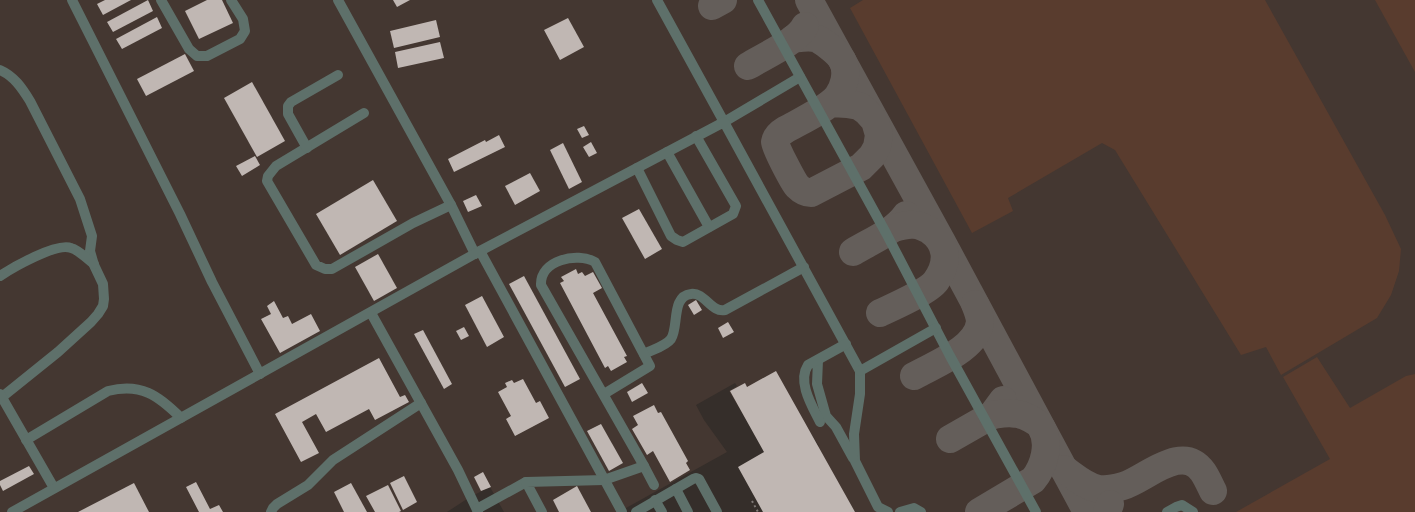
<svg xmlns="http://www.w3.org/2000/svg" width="1415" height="512" viewBox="0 0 1415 512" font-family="Barlow,sans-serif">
<rect width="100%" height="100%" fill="#352e2a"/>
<!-- built -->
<path fill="#443731" d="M0 0H1415V512H833L806 454 819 446 808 429 769 458 729 391 737 386 735 383 696 405 704 420 727 452 626 508 627 512H504L490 487 470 497 447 512H0Z"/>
<!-- green -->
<g fill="#593c2e">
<path d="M863 0H1265L1385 215 1401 249 1399 271 1391 295 1377 318 1281 375 1266 347 1241 355 1115 150 1102 143 1008 198 1013 211 972 233 850 8Z"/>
<path d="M1375 0H1415V72Z"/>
<path d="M1317 357 1350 408 1406 376 1415 374V512H1236L1330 459 1283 377Z"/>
</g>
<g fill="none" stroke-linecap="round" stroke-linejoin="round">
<!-- taxiway -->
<g stroke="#645e5a" stroke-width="28">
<path d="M809 0 942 242 1087 512"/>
<path d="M712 6 723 0"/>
<path d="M793 39C801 38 810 36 818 39 825 43 840 54 843 62 848 73 844 88 837 97 827 109 799 122 785 130 780 133 776 136 775 142 775 147 793 181 797 186 801 190 806 193 811 193L861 167 872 156 877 147 879 135 875 121 866 111 859 106 847 104 831 103"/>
<path d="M748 66C764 56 797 42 805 26"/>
<path d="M853 252C871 241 894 232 906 215"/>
<path d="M880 313C893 307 929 291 936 281 949 263 948 243 929 230 925 228 920 225 915 225 908 224 901 226 894 228"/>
<path d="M914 376C935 364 977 349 980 322 980 317 977 309 975 304"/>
<path d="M950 439 992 415 1003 400"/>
<path d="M1064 469C1074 476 1086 487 1099 489 1106 490 1116 488 1123 486 1146 479 1182 442 1203 472 1207 478 1210 485 1213 491"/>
<path d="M979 512 1033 480C1044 467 1051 443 1041 427 1037 421 1024 415 1017 414 1008 412 1000 414 992 415"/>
<path d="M1107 512 1110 504"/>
</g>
</g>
<!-- building -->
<g fill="#c0b7b3">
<path d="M105 0H131L103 15 97 4Z"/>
<path d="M148 0 153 11 113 32 107 22Z"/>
<path d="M207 0H222L233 23 199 39 185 11Z"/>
<path d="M393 0H410L397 7Z"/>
<path d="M157 17 162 28 122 49 116 39Z"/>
<path d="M568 18 584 47 560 60 544 30Z"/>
<path d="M436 20 440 37 394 48 390 31Z"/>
<path d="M440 42 444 58 398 68 395 52Z"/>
<path d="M185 54 194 71 146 96 137 79Z"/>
<path d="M252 82 285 141 257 157 224 98Z"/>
<path d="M584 126 589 135 582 138 577 129Z"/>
<path d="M499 135 505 147 454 172 448 159 485 140 486 142Z"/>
<path d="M591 142 597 153 589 157 583 147Z"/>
<path d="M563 143 582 182 569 189 550 150Z"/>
<path d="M255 156 260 165 242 176 236 166Z"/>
<path d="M530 173 540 191 515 205 505 186Z"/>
<path d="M373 180 397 221 340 255 316 214Z"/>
<path d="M476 195 482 206 468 212 463 201Z"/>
<path d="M639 209 662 249 645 259 622 218Z"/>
<path d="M378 254 397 288 374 301 355 267Z"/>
<path d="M576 269 578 274 582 272 585 276 593 272 602 288 593 293 627 356 624 357 627 362 611 371 608 366 605 368 560 283 564 281 561 277Z"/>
<path d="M524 276 580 379 565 387 509 284Z"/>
<path d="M482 296 504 337 487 347 465 305Z"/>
<path d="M696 300 702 310 694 315 688 305Z"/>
<path d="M274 301 283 318 288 316 292 324 311 314 320 331 280 353 261 319 271 314 267 306Z"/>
<path d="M728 322 734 332 723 338 718 328Z"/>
<path d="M464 327 469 336 461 340 456 331Z"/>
<path d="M423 330 452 384 444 389 414 334Z"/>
<path d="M379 358 400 397 405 395 409 402 375 420 369 409 326 432 316 414 302 422 319 453 301 462 275 414Z"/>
<path d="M776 371 855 512H763L738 467 764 452 730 391 745 383 747 387Z"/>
<path d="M523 379 536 403 540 401 549 418 515 436 506 419 511 416 498 392 507 387 505 383 512 380 514 383Z"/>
<path d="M642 383 648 393 632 402 627 392Z"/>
<path d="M654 405 658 413 661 412 688 461 686 463 690 470 670 482 653 451 647 455 632 429 638 425 633 416Z"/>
<path d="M601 424 623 463 609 471 587 431Z"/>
<path d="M29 466 34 474 3 491 0 485V481Z"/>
<path d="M483 472 491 487 481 491 474 477Z"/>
<path d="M404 476 417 502 403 510 390 483Z"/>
<path d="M196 482 210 509 219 505 223 512H199L186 487Z"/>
<path d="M134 483 149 512H78Z"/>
<path d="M351 483 367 512H344L334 492Z"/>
<path d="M388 485 401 511 399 512H375L366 496Z"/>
<path d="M577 486 591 512H559L553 500Z"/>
</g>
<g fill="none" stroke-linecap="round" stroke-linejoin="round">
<!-- path -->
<path stroke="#807a77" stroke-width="2" stroke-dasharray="2 3" stroke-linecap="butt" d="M752 501 758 512"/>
<!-- minor -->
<g stroke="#5e706a" stroke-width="10">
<path d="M72 0 180 214 212 282 260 374"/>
<path d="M161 0 189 49 197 56H207L240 39 245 31 243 19 231 0"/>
<path d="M338 0 451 205 475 254"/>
<path d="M657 0 724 122 800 77"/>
<path d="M758 0 886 233 950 356 1036 512"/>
<path d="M0 70C14 76 22 88 30 101L80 199 92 236 90 251 94 265 103 284 104 299 103 306 98 314 91 322 58 352 2 397"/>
<path d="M364 113 276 166 268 176 267 181 316 265 325 269H332L413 223 451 205"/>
<path d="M307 148 288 114V106L291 102 338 75"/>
<path d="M667 152 709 227"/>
<path d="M637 168 671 236 677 240 683 242 733 214 736 206 696 136"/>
<path d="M480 251 724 122 860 371V394L854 434 855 461 878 507 888 512"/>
<path d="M0 276C12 268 57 242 71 248 79 250 87 259 94 264"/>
<path d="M371 313 458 470 478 512"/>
<path d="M644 354C652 350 666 346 671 339 679 327 671 296 691 294 705 292 711 313 725 310L804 267"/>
<path d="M818 360 817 384 826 416 836 427 853 458"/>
<path d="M860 371 936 328"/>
<path d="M0 394 54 488"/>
<path d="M820 422C812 406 797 382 808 365L846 344"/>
<path d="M26 440 108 391C141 383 158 395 181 418"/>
<path d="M644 466 654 485"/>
<path d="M676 489 688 512"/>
<path d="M655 500 662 512"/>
<path d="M477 509 526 482"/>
<path d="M12 512 480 251 622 512"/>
<path d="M271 512 273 508 277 504 308 485 333 460 421 403"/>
<path d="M542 512 526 482 604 480 644 466 541 285C540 260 577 252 595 262L650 366 604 394"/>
<path d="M636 512 693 479 696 478 699 479 717 512"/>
<path d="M900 512 914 508 921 512"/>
<path d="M1167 512 1176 507 1182 505 1193 512"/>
</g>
</g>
</svg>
